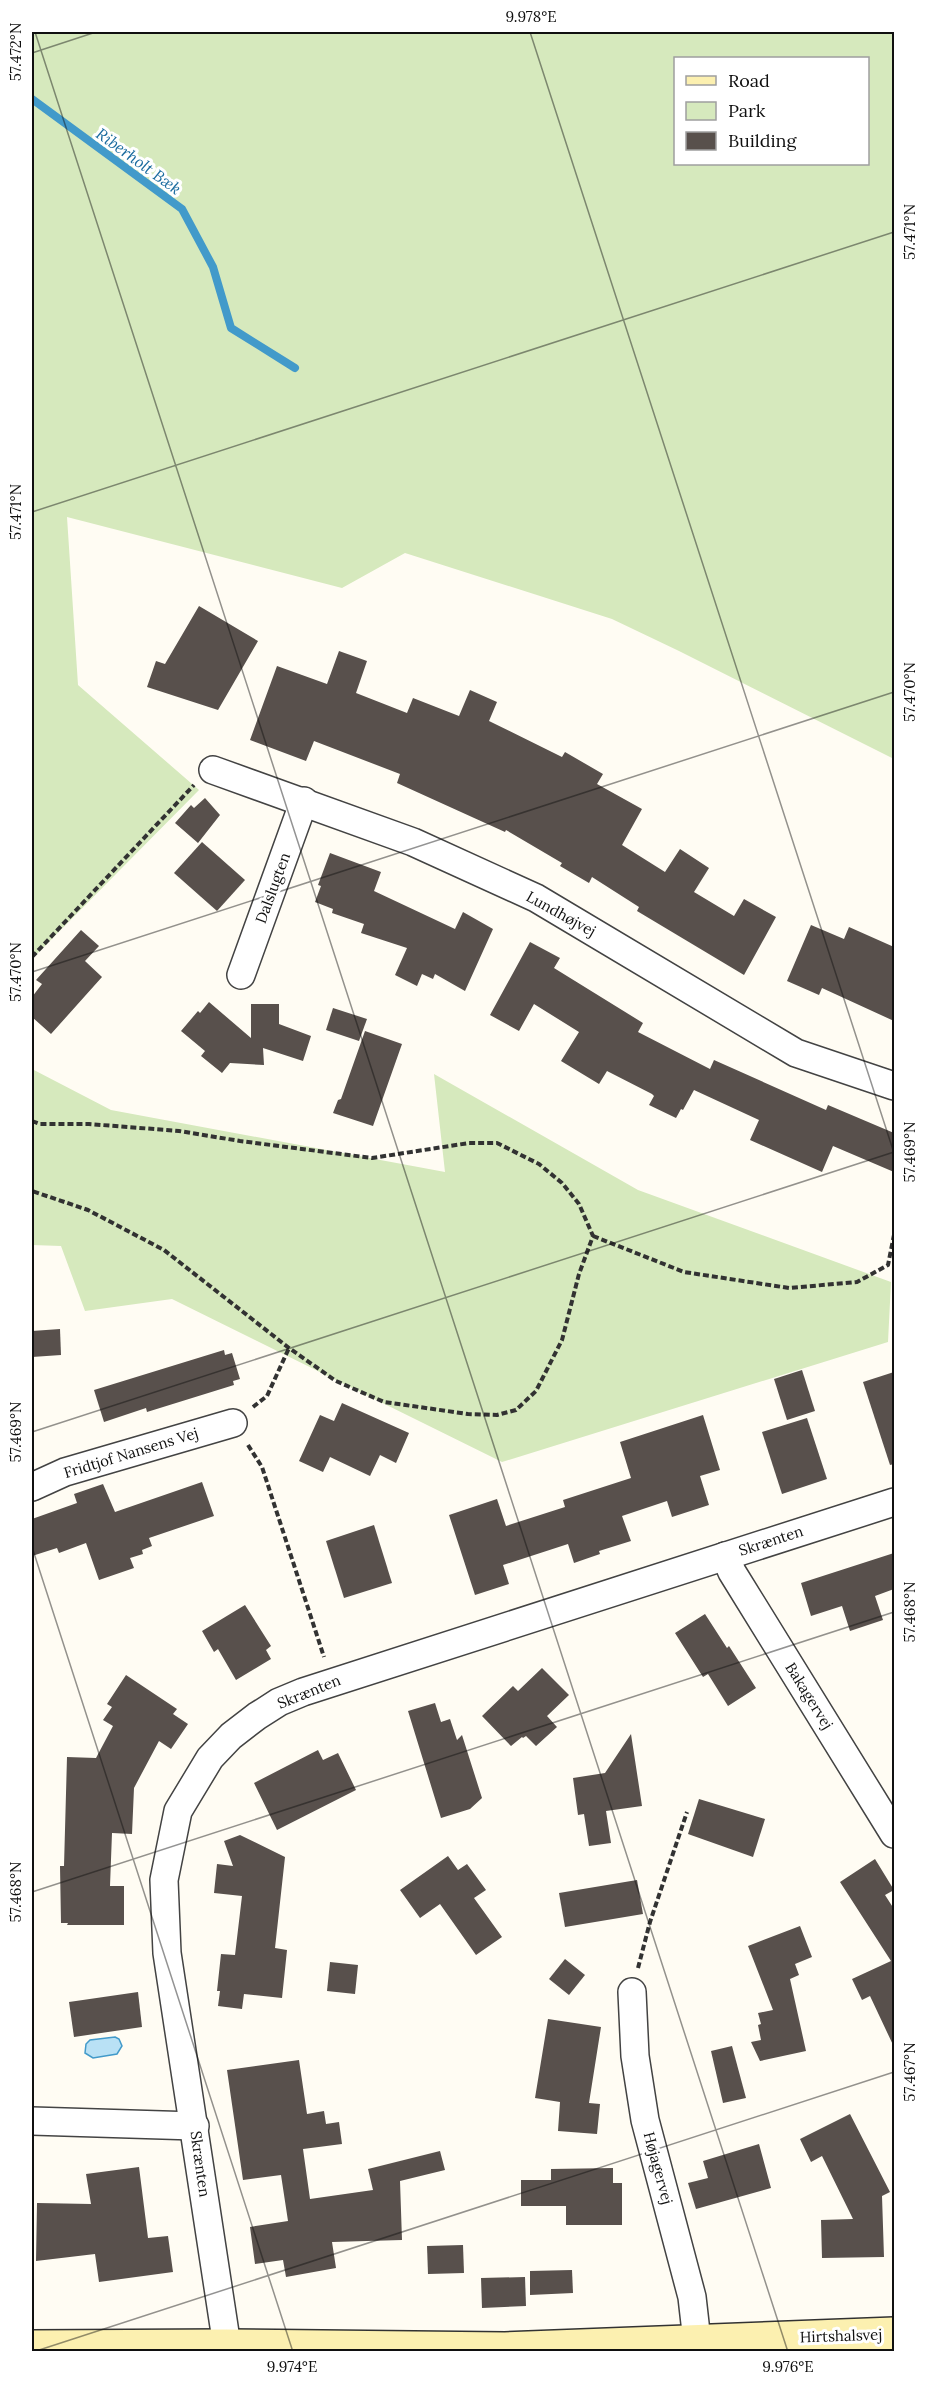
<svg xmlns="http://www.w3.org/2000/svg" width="926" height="2383" viewBox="0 0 926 2383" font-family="Lora,serif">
<rect width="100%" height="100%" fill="#fffcf3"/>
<!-- green -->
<g fill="#d6e9bd" fill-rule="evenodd">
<path d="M32 32H894V759L679 651 612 619 405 553 342 588 67 517 78 685 199 790 32 959ZM676 58H868V164H676Z"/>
<path d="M32 1069 111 1110 445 1172 434 1074 638 1190 891 1282 888 1342 502 1462 172 1299 85 1311 61 1246 32 1245Z"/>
</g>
<!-- water -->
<path fill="#b9e1f5" stroke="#429aca" stroke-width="1.5" d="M115 2037 119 2039 122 2046 117 2054 93 2058 85 2053 86 2044 90 2040Z"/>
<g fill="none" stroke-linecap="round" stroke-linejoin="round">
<!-- stream -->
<path stroke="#429aca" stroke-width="8" d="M32 99 182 209 213 267 231 328 295 368"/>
</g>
<!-- building -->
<g fill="#58504c">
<path d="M199 606 258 641 218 710 147 687 156 661 165 664Z"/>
<path d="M339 651 367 661 356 693 407 713 413 698 459 716 470 690 497 702 489 721 562 757 565 752 603 774 597 784 642 809 622 845 665 872 680 849 709 868 694 892 734 916 744 899 776 917 744 975 637 911 639 907 592 877 589 883 560 866 562 863 506 830 505 832 397 783 400 774 314 741 306 761 250 740 277 666 327 684Z"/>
<path d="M205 798 220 815 198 843 175 823 191 805 194 808Z"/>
<path d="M202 842 245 880 217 911 174 873Z"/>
<path d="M330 853 381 872 374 891 455 929 463 912 493 929 465 991 435 974 433 979 422 974 417 986 395 975 407 948 361 933 364 924 332 913 333 909 315 902 321 886 318 885Z"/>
<path d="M811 925 844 939 849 927 894 947V1021L822 988 819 995 787 981Z"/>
<path d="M81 930 99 946 85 961 102 977 51 1034 32 1017V997L42 984 36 980Z"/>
<path d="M530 942 560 958 554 968 643 1023 638 1032 710 1069 714 1060 826 1110 828 1105 894 1133V1172L833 1146 822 1172 750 1140 759 1120 694 1090 683 1110 681 1109 676 1118 649 1105 654 1096 652 1094 607 1071 599 1084 561 1061 579 1032 534 1004 519 1031 490 1015Z"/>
<path d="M209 1002 251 1038V1004H279V1024L311 1036 303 1061 263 1048 264 1065 230 1063 222 1073 201 1056 205 1051 181 1031 198 1011 200 1013Z"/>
<path d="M333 1008 367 1019 359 1041 326 1030Z"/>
<path d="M365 1031 402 1044 373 1126 333 1113 338 1100 341 1099Z"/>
<path d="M60 1329 61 1355 32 1357V1331Z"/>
<path d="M224 1350 225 1355 232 1353 240 1379 233 1381 234 1385 147 1412 146 1408 104 1422 94 1390Z"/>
<path d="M802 1370 815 1411 787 1420 774 1379Z"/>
<path d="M894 1372V1464L890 1465 863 1382Z"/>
<path d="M342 1403 409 1433 396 1463 380 1455 370 1476 330 1457 323 1472 299 1461 320 1415 334 1421Z"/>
<path d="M703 1415 720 1470 700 1476 709 1505 672 1517 667 1501 622 1516 631 1541 599 1551 600 1554 574 1563 568 1544 503 1565 509 1584 475 1595 449 1515 497 1499 506 1526 565 1507 563 1500 631 1478 620 1442Z"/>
<path d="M807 1418 827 1479 782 1494 762 1432Z"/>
<path d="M202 1482 214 1516 149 1538 152 1546 142 1550 143 1554 130 1558 134 1568 99 1580 86 1543 59 1553 57 1548 32 1556V1519L77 1503 74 1494 103 1484 115 1512Z"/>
<path d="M374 1525 392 1583 344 1598 326 1541Z"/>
<path d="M894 1553V1589L875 1596 883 1620 850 1631 842 1606 811 1616 801 1583Z"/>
<path d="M245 1605 271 1646 266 1650 271 1659 236 1680 218 1649 214 1652 202 1631Z"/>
<path d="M705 1614 727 1648 729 1646 756 1688 728 1706 708 1674 703 1677 675 1633Z"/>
<path d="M542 1668 569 1695 547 1716 557 1727 536 1746 526 1736 523 1738 522 1737 511 1746 482 1716 513 1686 518 1691Z"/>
<path d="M126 1675 177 1709 173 1714 188 1724 171 1749 159 1741 134 1788 132 1834 112 1833 110 1886H124V1925H67L68 1923H61L60 1866H64L67 1757 96 1758 113 1726 103 1720 112 1707 107 1704Z"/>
<path d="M435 1703 441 1722 450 1719 457 1740 462 1735 482 1798 470 1809 441 1818 408 1711Z"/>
<path d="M631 1734 642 1806 606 1811 611 1843 589 1846 584 1814 578 1815 573 1778 605 1773Z"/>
<path d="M318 1750 323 1760 338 1753 356 1790 277 1830 254 1783Z"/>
<path d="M699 1799 765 1819 753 1857 688 1834Z"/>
<path d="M240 1835 285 1857 275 1948 287 1950 282 1998 244 1994 242 2009 218 2006 220 1991H217L221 1954 235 1955 242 1896 214 1893 217 1864 233 1866 224 1841Z"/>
<path d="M448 1856 458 1870 467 1864 486 1890 474 1898 502 1937 476 1955 440 1904 420 1918 400 1890Z"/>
<path d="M875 1859 894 1890 885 1895 894 1909V2047L870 1996 862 2000 852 1979 891 1961 840 1882Z"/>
<path d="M637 1880 643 1914 565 1927 559 1893Z"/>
<path d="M800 1926 812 1957 795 1964 799 1975 790 1979 806 2051 760 2061 751 2042 761 2040 758 2025 761 2024 758 2013 773 2010 748 1946Z"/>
<path d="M565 1959 585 1975 569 1995 549 1979Z"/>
<path d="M330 1962 358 1965 355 1994 327 1991Z"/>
<path d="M138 1992 142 2027 74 2037 69 2002Z"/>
<path d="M548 2019 601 2027 589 2103 600 2104 597 2134 558 2131 560 2102 535 2098Z"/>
<path d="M732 2046 746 2098 723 2103 711 2051Z"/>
<path d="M299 2060 307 2114 324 2111 326 2124 339 2122 342 2144 303 2149 310 2199 373 2190 368 2169 440 2151 445 2170 400 2181 402 2240 332 2242 336 2268 286 2277 283 2260 255 2264 250 2227 288 2221 281 2175 243 2180 227 2070Z"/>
<path d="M850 2114 890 2192 882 2196 884 2257 822 2258 821 2220 853 2219 822 2156 811 2162 800 2139Z"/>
<path d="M759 2144 771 2188 696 2209 688 2183 708 2178 703 2161Z"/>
<path d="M139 2167 148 2238 168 2236 173 2272 99 2282 95 2254 36 2261 37 2203 91 2204 86 2174Z"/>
<path d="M613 2168V2183H622V2225H566V2206H521V2180H551V2169Z"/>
<path d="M463 2245 464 2273 428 2274 427 2246Z"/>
<path d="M572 2270 573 2293 530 2295V2271Z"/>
<path d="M525 2277 526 2306 482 2308 481 2278Z"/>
</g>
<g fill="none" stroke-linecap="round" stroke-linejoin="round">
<defs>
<g id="street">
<path d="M213 770 413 842 536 898 796 1053 894 1086"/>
<path d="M241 975 304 801"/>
<path d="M32 1487 65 1472 233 1423"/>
<path d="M725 1556 732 1572 894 1834"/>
<path d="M632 1992 635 2056 645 2120 692 2297 697 2341"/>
<path d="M32 2121 195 2126"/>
<path d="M227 2346 167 1953 164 1880 178 1811 210 1758 231 1736 257 1716 279 1702 303 1692 894 1502"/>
</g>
<path id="secondary" d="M32 2347 227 2346 505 2349 894 2334"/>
</defs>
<!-- street casing -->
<use href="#street" stroke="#434343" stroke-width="30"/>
<!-- secondary casing -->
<use href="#secondary" stroke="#323232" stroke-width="36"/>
<!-- path -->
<g stroke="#323232" stroke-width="4" stroke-dasharray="6 3" stroke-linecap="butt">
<path d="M32 957 194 785"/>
<path d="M32 1121 40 1124H89L179 1131 240 1141 372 1158 469 1143H497L539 1164 562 1183 579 1204 593 1236 579 1274 562 1340 536 1391 516 1410 497 1415 468 1414 384 1402 336 1381 289 1348 164 1250 88 1210 32 1191"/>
<path d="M593 1236 684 1272 789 1288 857 1282 888 1265 894 1235"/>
<path d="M253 1407 267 1396 289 1348"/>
<path d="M248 1445 262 1467 324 1657"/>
<path d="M638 1968 650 1922 687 1812"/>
</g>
<!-- street -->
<use href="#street" stroke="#fff" stroke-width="27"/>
<!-- secondary -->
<use href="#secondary" stroke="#fcf0b0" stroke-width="33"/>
</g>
<!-- ticks -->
<path fill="none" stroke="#101010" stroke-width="1.5" stroke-opacity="0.45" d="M35 32 788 2352M530 32 894 1153M32 53 96 32M32 512 894 232M32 972 894 692M32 1432 894 1152M32 1547 293 2352M32 1892 894 1612M33 2352 894 2072"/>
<g text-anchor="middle" stroke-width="6" stroke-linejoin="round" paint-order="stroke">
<!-- street labels -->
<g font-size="15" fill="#101010" stroke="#fff">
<text transform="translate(273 888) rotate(-70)" y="5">Dalslugten</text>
<text transform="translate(561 914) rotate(29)" y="5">Lundhøjvej</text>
<text transform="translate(131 1453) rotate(-17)" y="5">Fridtjof Nansens Vej</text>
<text transform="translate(771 1541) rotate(-18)" y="5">Skrænten</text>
<text transform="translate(309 1692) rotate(-22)" y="5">Skrænten</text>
<text transform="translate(809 1696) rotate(58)" y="5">Bakagervej</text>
<text transform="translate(200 2164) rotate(82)" y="5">Skrænten</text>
<text transform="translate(658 2168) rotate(75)" y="5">Højagervej</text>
<text transform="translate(841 2336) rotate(-2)" y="5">Hirtshalsvej</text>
</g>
<!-- water labels -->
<g font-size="16" font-style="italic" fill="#1b6c9f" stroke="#fff">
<text transform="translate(139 161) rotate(36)" y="6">Riberholt Bæk</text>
</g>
</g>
<!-- border -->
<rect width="926" height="2383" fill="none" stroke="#ffffff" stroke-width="66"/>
<!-- legend -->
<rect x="674" y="57" width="195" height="108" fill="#ffffff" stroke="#9f9f9f" stroke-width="1.5"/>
<rect x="686" y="76" width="30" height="9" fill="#fcf0b0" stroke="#9f9f9f" stroke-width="1.5"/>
<text x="728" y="87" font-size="18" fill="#101010">Road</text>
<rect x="686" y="102" width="30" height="18" fill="#d6e9bd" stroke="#9f9f9f" stroke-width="1.5"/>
<text x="728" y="117" font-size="18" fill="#101010">Park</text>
<rect x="686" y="132" width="30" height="18" fill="#58504c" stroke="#9f9f9f" stroke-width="1.5"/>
<text x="728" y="147" font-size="18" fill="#101010">Building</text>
<rect x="33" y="33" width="860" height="2317" fill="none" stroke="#101010" stroke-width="2"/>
<g font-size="15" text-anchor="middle" fill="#101010">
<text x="531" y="22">9.978°E</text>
<text transform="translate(16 52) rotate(-90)" y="5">57.472°N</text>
<text transform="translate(910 232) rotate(-90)" y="5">57.471°N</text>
<text transform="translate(16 512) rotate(-90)" y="5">57.471°N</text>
<text transform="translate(910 692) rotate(-90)" y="5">57.470°N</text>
<text transform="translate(16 972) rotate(-90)" y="5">57.470°N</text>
<text transform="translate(910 1152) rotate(-90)" y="5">57.469°N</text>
<text transform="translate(16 1432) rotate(-90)" y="5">57.469°N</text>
<text transform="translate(910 1612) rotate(-90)" y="5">57.468°N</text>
<text transform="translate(16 1892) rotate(-90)" y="5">57.468°N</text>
<text transform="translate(910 2072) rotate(-90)" y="5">57.467°N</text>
<text x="292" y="2372">9.974°E</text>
<text x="788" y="2372">9.976°E</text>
</g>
</svg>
